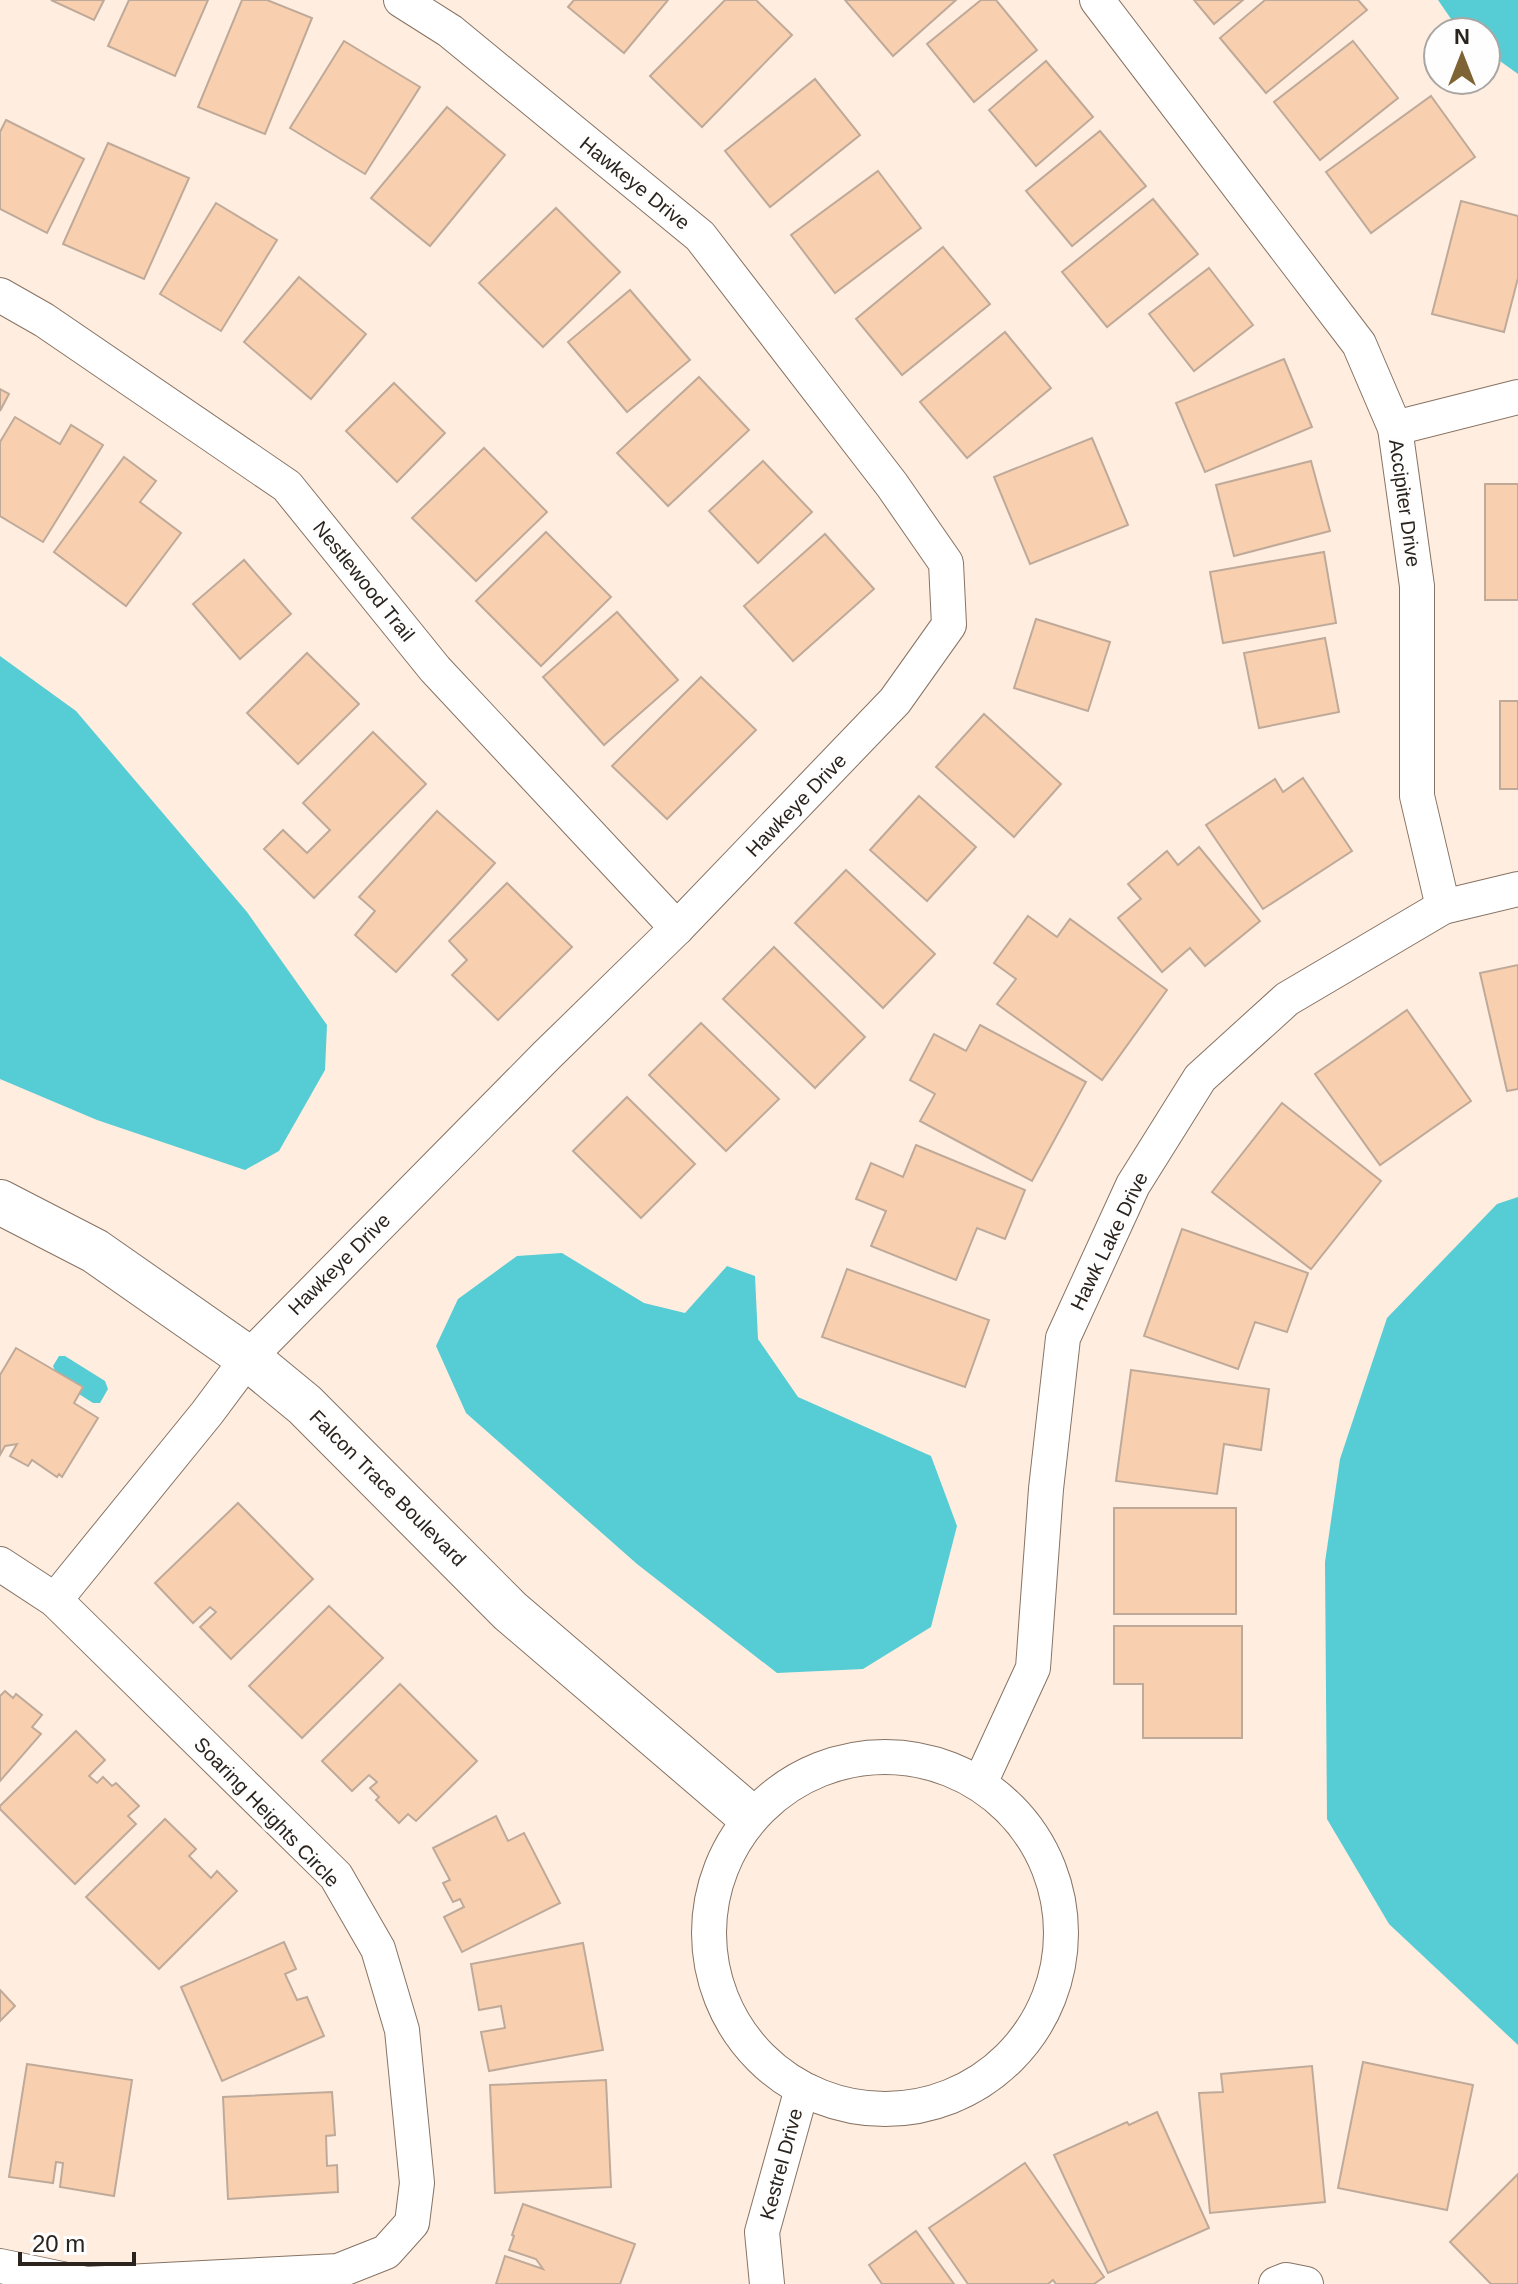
<svg xmlns="http://www.w3.org/2000/svg" width="1518" height="2284" viewBox="0 0 1518 2284" font-family="Arial,sans-serif">
<rect width="100%" height="100%" fill="#ffeddf"/>
<!-- water -->
<g fill="#56cdd4">
<path d="M1438 0H1518V74L1486 51V32H1460Z"/>
<path d="M0 656 76 711 247 912 327 1025 325 1070 279 1151 245 1170 97 1120 0 1079Z"/>
<path d="M1518 1197V2045L1389 1924 1327 1819 1325 1562 1340 1459 1387 1318 1497 1204Z"/>
<path d="M562 1253 644 1303 685 1313 727 1266 755 1276 758 1339 798 1397 931 1456 957 1526 931 1627 863 1669 777 1673 637 1564 466 1413 436 1346 458 1299 517 1256Z"/>
<path d="M59 1356H65L105 1381 108 1389 100 1403H93L79 1394 83 1387 55 1371 53 1366Z"/>
</g>
<!-- building -->
<g fill="#f9d0af" stroke="#bfaa9a" stroke-width="2">
<path d="M51 0H104L94 20Z"/>
<path d="M129 0H208L175 76 108 46Z"/>
<path d="M242 0H267L312 18 265 134 198 107Z"/>
<path d="M574 0H668L624 53 568 7Z"/>
<path d="M725 0H756L792 35 702 127 650 76Z"/>
<path d="M845 0H956L893 56Z"/>
<path d="M981 0H996L1037 50 974 102 927 44Z"/>
<path d="M1194 0H1243L1214 24Z"/>
<path d="M1265 0H1358L1367 10 1266 93 1220 38Z"/>
<path d="M344 41 420 87 365 174 290 128Z"/>
<path d="M1353 41 1398 98 1320 160 1274 102Z"/>
<path d="M1046 61 1093 117 1036 166 989 110Z"/>
<path d="M815 79 860 135 770 207 725 151Z"/>
<path d="M1431 96 1475 157 1371 233 1326 172Z"/>
<path d="M447 107 505 155 430 246 371 198Z"/>
<path d="M6 120 84 159 47 233 0 209V132Z"/>
<path d="M1100 131 1146 186 1072 246 1026 191Z"/>
<path d="M108 143 189 178 144 279 63 244Z"/>
<path d="M878 171 921 228 835 293 791 235Z"/>
<path d="M1153 199 1198 254 1107 327 1062 272Z"/>
<path d="M1461 201 1518 216V278L1504 332 1432 314Z"/>
<path d="M216 203 277 240 221 331 160 294Z"/>
<path d="M556 208 620 272 543 347 479 283Z"/>
<path d="M943 247 990 304 902 375 856 319Z"/>
<path d="M1209 268 1253 325 1194 371 1149 314Z"/>
<path d="M299 277 366 334 311 399 244 342Z"/>
<path d="M630 290 690 360 627 412 568 342Z"/>
<path d="M1005 332 1051 388 967 458 920 402Z"/>
<path d="M1284 359 1312 427 1205 472 1176 403Z"/>
<path d="M699 377 749 430 668 506 617 453Z"/>
<path d="M394 383 445 433 397 482 346 431Z"/>
<path d="M0 389 9 394 0 411Z"/>
<path d="M15 417 60 444 71 425 103 445 43 542 0 516V442Z"/>
<path d="M1092 438 1128 525 1030 564 994 477Z"/>
<path d="M484 448 547 512 476 581 412 518Z"/>
<path d="M124 457 156 481 140 502 181 533 126 606 54 552Z"/>
<path d="M763 461 812 512 758 563 709 511Z"/>
<path d="M1311 461 1330 531 1234 556 1216 485Z"/>
<rect x="1485" y="484" width="33" height="116"/>
<path d="M546 532 611 597 541 666 476 601Z"/>
<path d="M825 534 874 589 793 661 744 606Z"/>
<path d="M1324 552 1336 623 1223 643 1210 572Z"/>
<path d="M244 560 291 614 240 659 193 604Z"/>
<path d="M617 612 678 680 604 745 543 677Z"/>
<path d="M1036 619 1110 642 1088 711 1014 688Z"/>
<path d="M1325 638 1339 712 1259 728 1244 653Z"/>
<path d="M307 653 359 704 298 764 247 713Z"/>
<path d="M701 677 756 730 667 819 612 766Z"/>
<rect x="1500" y="701" width="18" height="88"/>
<path d="M984 714 1061 784 1014 837 936 767Z"/>
<path d="M373 732 426 784 314 898 264 849 283 830 307 853 330 830 303 803Z"/>
<path d="M1303 778 1352 851 1263 909 1206 825 1275 779 1283 792Z"/>
<path d="M919 796 976 847 927 901 870 850Z"/>
<path d="M437 811 495 863 396 972 355 935 375 911 359 897Z"/>
<path d="M1199 847 1260 921 1205 966 1190 948 1162 972 1118 918 1141 899 1128 884 1167 851 1178 865Z"/>
<path d="M846 870 935 954 883 1008 795 923Z"/>
<path d="M507 883 572 947 498 1020 452 975 467 960 449 941Z"/>
<path d="M1028 916 1057 937 1070 919 1167 990 1102 1080 997 1004 1016 979 994 963Z"/>
<path d="M774 947 865 1037 815 1088 723 999Z"/>
<path d="M1518 965V1089L1507 1091 1480 973Z"/>
<path d="M1407 1010 1471 1101 1380 1165 1315 1074Z"/>
<path d="M701 1023 779 1099 726 1151 649 1075Z"/>
<path d="M980 1025 1086 1082 1032 1181 920 1121 935 1094 910 1080 934 1034 966 1051Z"/>
<path d="M627 1097 695 1164 641 1218 573 1151Z"/>
<path d="M1282 1103 1381 1181 1311 1269 1212 1192Z"/>
<path d="M916 1145 1025 1190 1005 1239 977 1228 956 1280 871 1246 886 1211 856 1199 871 1163 903 1177Z"/>
<path d="M1182 1229 1308 1273 1287 1332 1255 1322 1238 1369 1144 1336Z"/>
<path d="M847 1269 989 1320 965 1387 822 1337Z"/>
<path d="M16 1348 83 1387 74 1403 98 1418 62 1477 59 1474 57 1477 32 1460 28 1466 10 1456 17 1444 5 1446 0 1455V1375Z"/>
<path d="M1131 1370 1269 1389 1261 1450 1224 1444 1217 1494 1116 1481Z"/>
<path d="M238 1503 313 1579 231 1659 200 1627 216 1612 210 1607 193 1623 155 1583Z"/>
<rect x="1114" y="1508" width="122" height="106"/>
<path d="M329 1606 383 1658 302 1738 249 1686Z"/>
<path d="M1114 1626H1242V1738H1143V1684H1114Z"/>
<path d="M400 1684 477 1761 416 1821 408 1814 399 1823 376 1800 379 1797 370 1788 377 1782 369 1775 352 1791 322 1761Z"/>
<path d="M5 1691 13 1698 16 1694 42 1715 32 1727 41 1734 0 1781V1696Z"/>
<path d="M76 1731 105 1760 89 1776 97 1783 103 1777 112 1786 116 1783 139 1806 128 1816 136 1824 75 1884 0 1809V1806Z"/>
<path d="M496 1816 508 1841 524 1833 560 1903 462 1952 444 1917 464 1907 460 1899 453 1902 443 1883 450 1880 433 1848Z"/>
<path d="M165 1819 196 1849 189 1856 211 1878 217 1871 237 1891 159 1969 86 1897Z"/>
<path d="M284 1942 296 1969 285 1974 297 2000 307 1997 324 2036 222 2081 181 1987Z"/>
<path d="M583 1943 603 2050 489 2071 481 2032 505 2028 501 2006 479 2010 471 1964Z"/>
<path d="M0 1990 15 2006 0 2021Z"/>
<path d="M1363 2062 1473 2085 1447 2210 1338 2188Z"/>
<path d="M27 2064 132 2080 114 2196 60 2187 63 2163 56 2162 53 2183 9 2177Z"/>
<path d="M1312 2066 1325 2202 1210 2213 1199 2093 1223 2092 1221 2074Z"/>
<path d="M606 2080 611 2187 495 2193 490 2085Z"/>
<path d="M332 2092 335 2135 326 2136 327 2166 337 2165 338 2192 228 2199 223 2097Z"/>
<path d="M1157 2112 1209 2228 1108 2273 1054 2155 1127 2122 1129 2125Z"/>
<path d="M1025 2163 1104 2277 1094 2284H1056L1053 2280 1048 2284H968L929 2228Z"/>
<path d="M1518 2174V2284H1491L1450 2242Z"/>
<path d="M523 2204 635 2244 620 2284H496L505 2256 543 2269 536 2259 509 2250 514 2236 512 2235Z"/>
<path d="M916 2231 954 2284H882L869 2265Z"/>
</g>
<g fill="none" stroke-linecap="round" stroke-linejoin="round">
<defs>
<g id="street">
<path d="M1097 0 1359 344 1395 428 1417 586V796L1443 907"/>
<path d="M0 295 44 320 287 486 435 669 677 928"/>
<path d="M1395 428 1518 397"/>
<path d="M0 1564 55 1600 336 1876 378 1949 402 2030 417 2183 412 2223 386 2252 338 2271 87 2284"/>
<path d="M55 1600 207 1413 248 1358 546 1056 677 928 895 701 949 625 946 563 892 485 700 236 450 31 401 0"/>
<circle cx="885" cy="1933" r="176"/>
<path d="M981 1781 1033 1668 1046 1489 1063 1338 1133 1185 1200 1078 1287 999 1443 907 1518 889"/>
<path d="M0 2266 86 2284"/>
<path d="M767 2284 762 2232 801 2092"/>
<path d="M1276 2284 1286 2280 1306 2284"/>
</g>
<path id="secondary" d="M0 1202 95 1251 248 1358 305 1405 510 1611 747 1814"/>
</defs>
<!-- street casing -->
<use href="#street" stroke="#867364" stroke-width="36"/>
<!-- secondary casing -->
<use href="#secondary" stroke="#867364" stroke-width="46"/>
<!-- street -->
<use href="#street" stroke="#fff" stroke-width="34"/>
<!-- secondary -->
<use href="#secondary" stroke="#fff" stroke-width="44"/>
</g>
<g text-anchor="middle" stroke-width="7" stroke-linejoin="round" paint-order="stroke">
<!-- street labels -->
<g font-size="20" fill="#2b231d" stroke="#fefefe">
<text transform="translate(635 183) rotate(39)" y="7">Hawkeye Drive</text>
<text transform="translate(1405 503) rotate(82)" y="7">Accipiter Drive</text>
<text transform="translate(364 581) rotate(51)" y="7">Nestlewood Trail</text>
<text transform="translate(796 805) rotate(-46)" y="7">Hawkeye Drive</text>
<text transform="translate(1109 1241) rotate(-64)" y="7">Hawk Lake Drive</text>
<text transform="translate(339 1264) rotate(-45)" y="7">Hawkeye Drive</text>
<text transform="translate(388 1488) rotate(45)" y="7">Falcon Trace Boulevard</text>
<text transform="translate(267 1812) rotate(46)" y="7">Soaring Heights Circle</text>
<text transform="translate(781 2164) rotate(-75)" y="7">Kestrel Drive</text>
</g>
</g>
<!-- north arrow -->
<g transform="translate(1462 56)"><circle r="38" fill="#fefefe" stroke="#aaa6a4" stroke-width="2"/>
<path d="M0-6L14 30L0 20L-14 30Z" fill="#7e6335"/>
<text y="-12" font-size="22" font-weight="bold" text-anchor="middle" fill="#2b231d">N</text>
</g>
<!-- scale -->
<path d="M20 2252v12h114v-12" fill="none" stroke="#2b231d" stroke-width="4"/>
<text x="32" y="2252" font-size="24" fill="#2b231d" stroke="#fefefe" stroke-width="6" paint-order="stroke">20 m</text>
</svg>
